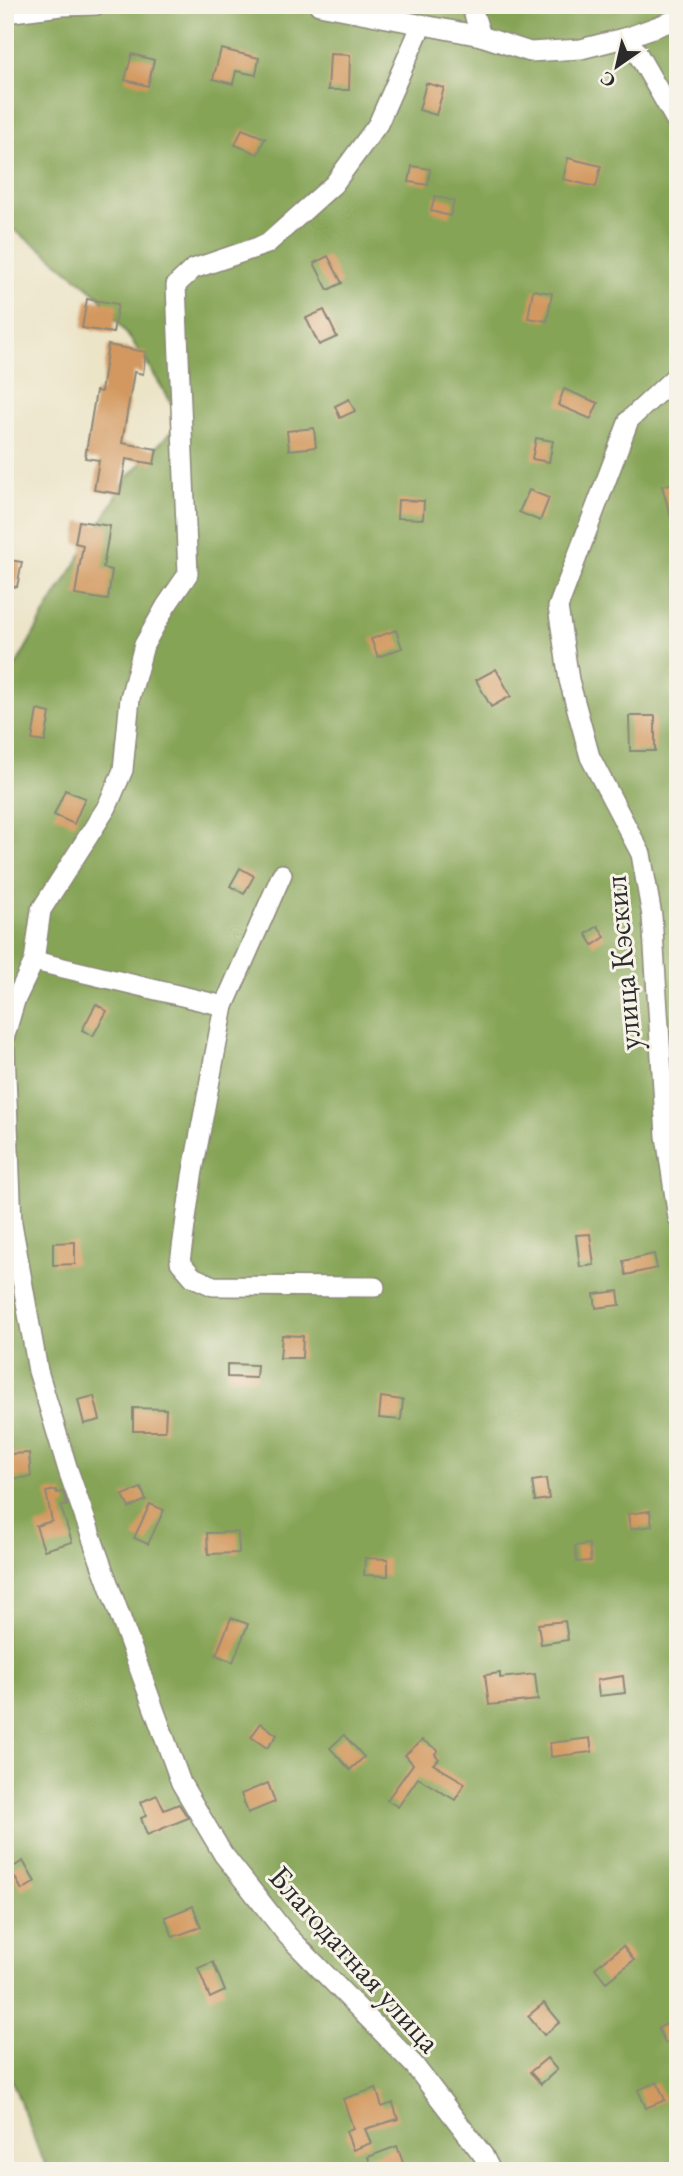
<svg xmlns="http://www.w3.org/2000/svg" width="683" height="2176" viewBox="0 0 683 2176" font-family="'EB Garamond',serif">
<rect width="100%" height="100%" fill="#f7f3e8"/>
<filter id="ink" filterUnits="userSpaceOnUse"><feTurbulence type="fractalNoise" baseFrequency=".0143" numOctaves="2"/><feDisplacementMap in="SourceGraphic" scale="14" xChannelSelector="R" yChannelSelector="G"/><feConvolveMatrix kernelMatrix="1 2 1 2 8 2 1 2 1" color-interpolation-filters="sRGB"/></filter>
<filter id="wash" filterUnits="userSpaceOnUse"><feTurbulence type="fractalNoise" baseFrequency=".00686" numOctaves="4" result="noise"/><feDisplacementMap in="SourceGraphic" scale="28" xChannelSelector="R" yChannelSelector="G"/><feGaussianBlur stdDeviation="1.57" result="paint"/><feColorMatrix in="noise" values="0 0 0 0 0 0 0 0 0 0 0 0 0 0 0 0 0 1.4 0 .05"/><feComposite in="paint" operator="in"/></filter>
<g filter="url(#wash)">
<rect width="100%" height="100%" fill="#ece4c7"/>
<!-- forest -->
<path fill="#86a457" stroke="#586841" stroke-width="2" d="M5 5H678V2171H50L40 2154 5 2062V685L46 612 129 476 182 420 142 355 98 295 44 251 5 224Z"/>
<g id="blocks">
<!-- building -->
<g fill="#d3985f">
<path d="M221 49 259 58 256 75 236 71 233 84 213 79Z"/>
<path d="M132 54 154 60 148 86 125 80Z"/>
<path d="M330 54 350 55 349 90H328Z"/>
<path d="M426 83 444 88 436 115 419 110Z"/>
<path d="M242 129 265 138 258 154 235 145Z"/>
<path d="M568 158 601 166 596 187 563 179Z"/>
<path d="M412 166 430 169 428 185 409 182Z"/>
<path d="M435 196 454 201 450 216 431 211Z"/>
<path d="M328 256 342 283 328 290 314 263Z"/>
<path d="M533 290 552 293 547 321 528 318Z"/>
<path d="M87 299 118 304 113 333 82 328Z"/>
<path d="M324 310 337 337 319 345 306 318Z"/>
<path d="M108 345 146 352 143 374 134 372 122 443 157 449 154 464 126 459 120 494 94 490 99 460 85 458 96 391 101 392Z"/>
<path d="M564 389 598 403 591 419 558 405Z"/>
<path d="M349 399 355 411 340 418 335 406Z"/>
<path d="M314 428 316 447 289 450 287 431Z"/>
<path d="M536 438 553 441 549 462 532 459Z"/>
<path d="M678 482V528L674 529 662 486Z"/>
<path d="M529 490 549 498 540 521 519 512Z"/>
<path d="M398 500 424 501 423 519 397 518Z"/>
<path d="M79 521 110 526 103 568 112 570 108 600 75 595 83 545 75 543Z"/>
<path d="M9 560 22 562 17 587 5 585Z"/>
<path d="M396 630 402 648 378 657 371 639Z"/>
<path d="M496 669 511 696 491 707 476 680Z"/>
<path d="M37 710 50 713 45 742 32 740Z"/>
<path d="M629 716H655V751H630Z"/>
<path d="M65 790 85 798 74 824 54 815Z"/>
<path d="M240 868 254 876 244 894 230 886Z"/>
<path d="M598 926 605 937 593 945 586 934Z"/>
<path d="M96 1004 107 1011 93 1036 82 1030Z"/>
<path d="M590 1234 594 1265 580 1267 576 1235Z"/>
<path d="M75 1242V1264L53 1265V1243Z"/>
<path d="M654 1254 657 1268 626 1275 623 1261Z"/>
<path d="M618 1291 620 1305 596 1308 594 1294Z"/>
<path d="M282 1335 303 1336 302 1358H280Z"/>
<path d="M227 1364 257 1365 256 1378 227 1377Z"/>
<path d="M94 1396 100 1420 84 1424 78 1400Z"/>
<path d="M381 1397 403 1400 401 1420 379 1418Z"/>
<path d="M133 1408 166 1409 165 1431H133Z"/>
<path d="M29 1453 31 1477 11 1479 10 1454Z"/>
<path d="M546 1479 549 1499 535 1501 532 1481Z"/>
<path d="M141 1488 146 1500 129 1508 123 1495Z"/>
<path d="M56 1490 57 1493 63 1492 67 1505 61 1507 72 1542 44 1550 36 1526 52 1521 46 1492Z"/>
<path d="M150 1504 164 1510 148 1544 134 1538Z"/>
<path d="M650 1511 652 1526 630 1529 628 1514Z"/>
<path d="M238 1532 239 1553 208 1554 207 1533Z"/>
<path d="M589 1544 591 1561 577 1562 575 1546Z"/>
<path d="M365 1558 388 1559V1576L364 1575Z"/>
<path d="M231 1618 248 1624 233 1662 216 1655Z"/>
<path d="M565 1621 568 1640 541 1644 538 1624Z"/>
<path d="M500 1673V1678L535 1674 538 1700 489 1705 485 1675Z"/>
<path d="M623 1676 625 1693 599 1696 597 1680Z"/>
<path d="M261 1723 277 1735 267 1748 251 1737Z"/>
<path d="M344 1735 364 1757 350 1770 330 1748Z"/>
<path d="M590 1738 592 1752 551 1757 550 1743Z"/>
<path d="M422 1740 438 1750 435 1754 439 1759 433 1764 465 1783 455 1800 418 1778 398 1807 387 1800 413 1764 405 1755Z"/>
<path d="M268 1783 275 1802 248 1813 241 1794Z"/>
<path d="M157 1795 164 1810 179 1804 188 1818 147 1835 141 1818 146 1816 141 1802Z"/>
<path d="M23 1861 35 1882 22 1890 10 1869Z"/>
<path d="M193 1906 201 1927 173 1937 165 1917Z"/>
<path d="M623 1946 634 1960 606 1982 595 1968Z"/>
<path d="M213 1962 225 1991 210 1998 198 1968Z"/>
<path d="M544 2003 560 2022 544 2035 528 2016Z"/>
<path d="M678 2019V2038L665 2043 658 2028Z"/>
<path d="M547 2058 557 2070 541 2084 530 2072Z"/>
<path d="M657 2082 665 2100 646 2108 638 2090Z"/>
<path d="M376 2088 382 2107 393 2103 398 2119 365 2129 371 2143 353 2150 346 2131 353 2128 343 2099Z"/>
<path d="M397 2146 406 2171H373L368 2157Z"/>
</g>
</g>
</g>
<g filter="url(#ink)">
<use href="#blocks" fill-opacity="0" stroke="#8c8879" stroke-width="2"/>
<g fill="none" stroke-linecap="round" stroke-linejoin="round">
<defs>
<g id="minor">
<path d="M319 5 481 36 530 52 581 49 628 37 678 19"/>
<path d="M471 5 481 36"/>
<path d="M5 13 61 6 96 5"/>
<path d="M628 37 678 124"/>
<path d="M678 374 629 420 558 607 569 680 590 757 641 854 652 916 666 1136 678 1218"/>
<path d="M34 961 224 1006 192 1176 180 1262 193 1277 213 1286 375 1287"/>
<path d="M224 1006 282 874"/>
<path d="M5 1035 15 1001 34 961 41 910 107 807 123 770 130 698 144 645 166 606 188 574 176 285 193 269 267 244 334 184 378 124 422 24"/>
<path d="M5 1051 12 1223 38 1371 68 1470 100 1561 181 1783 223 1854 287 1935 414 2065 483 2155 491 2171"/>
</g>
</defs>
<!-- minor casing -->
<use href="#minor" stroke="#8c8879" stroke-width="22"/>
<!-- minor -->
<use href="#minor" stroke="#fff" stroke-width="19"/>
</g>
</g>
<g text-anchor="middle" stroke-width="6" stroke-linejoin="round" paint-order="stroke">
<!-- street labels -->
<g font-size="32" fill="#2b2b2b" stroke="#f7f3e8">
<text transform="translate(622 963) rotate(-95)" y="11">улица Кэскил</text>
<text transform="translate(355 1959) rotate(48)" y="11">Благодатная улица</text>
</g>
</g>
<!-- margin -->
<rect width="683" height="2176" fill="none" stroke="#f7f3e8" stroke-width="28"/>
<!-- north arrow -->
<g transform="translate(617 66) rotate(214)" stroke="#f7f3e8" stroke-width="5" paint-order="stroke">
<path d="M0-5L12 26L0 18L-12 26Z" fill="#2b2b2b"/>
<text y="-10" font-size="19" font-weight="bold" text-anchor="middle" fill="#2b2b2b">С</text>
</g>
</svg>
